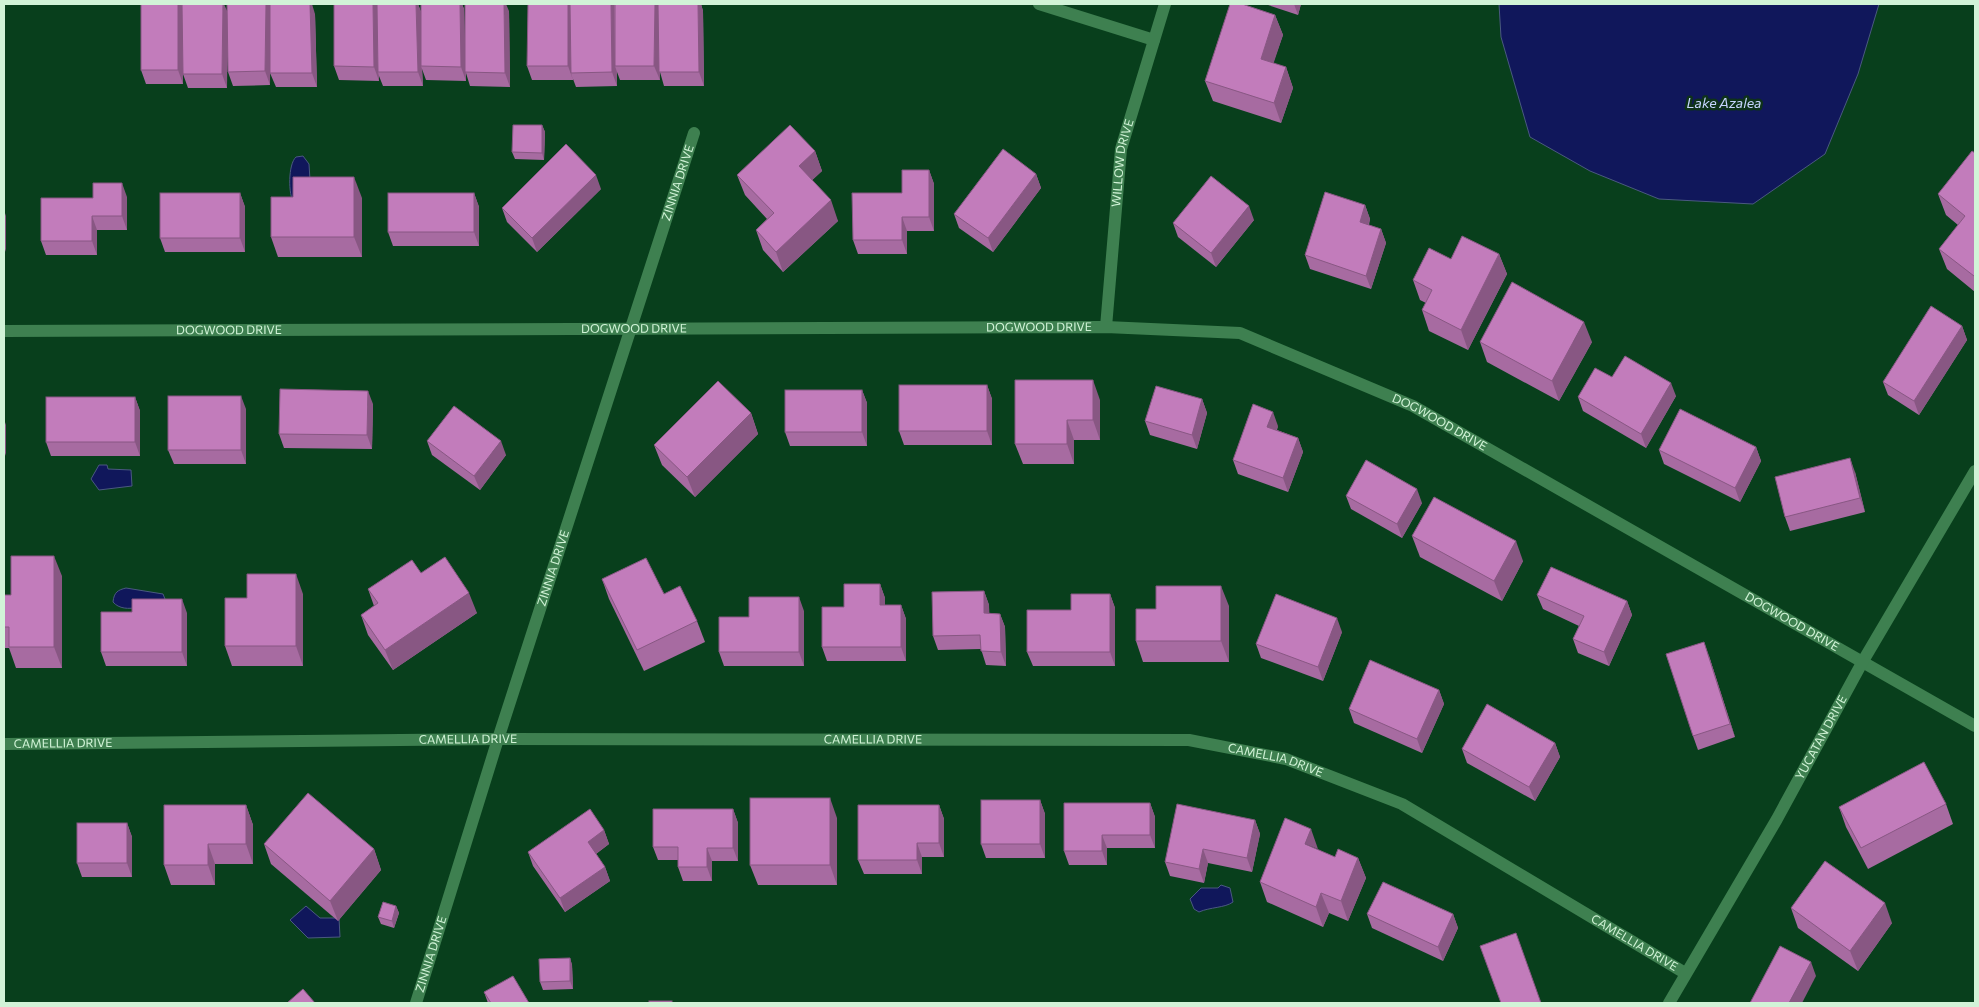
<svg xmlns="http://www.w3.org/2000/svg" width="1979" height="1007" viewBox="0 0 1979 1007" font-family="Commissioner,sans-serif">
<rect width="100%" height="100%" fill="#083f1c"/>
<!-- water -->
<g fill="#10175b" stroke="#4a5980">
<path d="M1499 4H1879L1858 74 1825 154 1753 204 1659 199 1590 171 1530 137 1501 37Z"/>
<path d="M303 156 309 164 311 196 294 203C288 195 288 164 296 157Z"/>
<path d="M99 465H107L108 469 131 470 132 486 99 490 91 479Z"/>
<path d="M126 588 163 594 165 599C151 603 125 616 113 602 114 592 118 590 126 588Z"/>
<path d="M1221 885 1230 888 1233 902C1225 908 1210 907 1199 912L1194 909 1190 899 1201 888H1218Z"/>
<path d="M306 906 320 918H339L340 937 308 938 290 920Z"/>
</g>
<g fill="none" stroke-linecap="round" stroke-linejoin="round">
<!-- service -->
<path stroke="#3e8050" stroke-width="12" d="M1039 4 1154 40"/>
<!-- minor -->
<g stroke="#3e8050" stroke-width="12">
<path id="s1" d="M1106 327 1121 149 1165 4"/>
<path id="s2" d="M4 331 1106 327 1240 333 1413 406 1975 726"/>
<path id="s3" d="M4 744 498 739 1189 740 1286 759 1402 804 1685 973"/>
<path id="s4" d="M416 1003 498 739 694 133"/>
</g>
<!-- tertiary -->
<path stroke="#3e8050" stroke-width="12" id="s5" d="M1669 1003 1777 819 1863 661 1975 471"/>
</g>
<!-- wall -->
<g fill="#a76ba1">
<path d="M141 4H181L182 5 227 11 269 4 270 6 315 14 317 87H276L270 73V62V85L233 86 228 72 227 46V88H188L183 74V65V84H146L141 70Z"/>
<path d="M334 4H418L421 12V4H462L464 9 465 47 509 11 510 87 470 86 466 73V81L426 80 422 69 423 86H383L379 76V81L339 80 334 66Z"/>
<path d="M615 4H701L703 11 704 86H664L660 72V80H620L617 72V86L576 87 573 79V80H532L527 66Z"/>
<path d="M1265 4H1301L1298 15Z"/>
<path d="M1275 15 1283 35 1273 63 1286 67 1293 88 1281 123 1213 101 1205 81Z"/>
<path d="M542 125 545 132 544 160 515 159 512 152Z"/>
<path d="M815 151 822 171 812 180 838 221 783 272 763 250 756 230 767 219 745 195 737 175Z"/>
<path d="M1975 153V292L1947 269 1939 249 1958 225 1946 215 1938 194Z"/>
<path d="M929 170 934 184V231H907V254H858L853 240 902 193Z"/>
<path d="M1036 174 1041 188 993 252 959 228 954 214Z"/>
<path d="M601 189 537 252 507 222 502 208Z"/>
<path d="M240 193 245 207V252H165L160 238Z"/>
<path d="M474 193 479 207V246H393L388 232Z"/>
<path d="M127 197V230H97V255H46L41 241 93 198Z"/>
<path d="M362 198V257H278L271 237Z"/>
<path d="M1365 205 1370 219 1369 225 1381 229 1386 243 1371 289 1310 269 1305 255Z"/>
<path d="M1254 220 1216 267 1178 237 1173 223Z"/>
<path d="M1499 254 1507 274 1468 350 1429 331 1422 310 1426 303 1420 300 1413 280 1451 259Z"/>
<path d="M1962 326 1967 340 1919 415 1888 395 1883 382Z"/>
<path d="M1480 342H1592L1559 401 1487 362Z"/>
<path d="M1612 377 1676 396 1646 448 1583 411 1578 397Z"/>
<path d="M987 385 992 399V445H904L899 431Z"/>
<path d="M862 390 867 403V446H790L785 432Z"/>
<path d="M135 397 140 411V456H51L46 442Z"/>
<path d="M1202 399 1207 413 1197 449 1150 435 1145 421Z"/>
<path d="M1100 400V440H1074V464H1023L1015 444Z"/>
<path d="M373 404 372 449 284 448 279 434Z"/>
<path d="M246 409V464H174L168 450Z"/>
<path d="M751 413 758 434 695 497 662 465 654 445Z"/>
<path d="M1278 426 1277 430 1298 438 1303 452 1288 492 1238 474 1233 460Z"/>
<path d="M427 441 506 455 480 490 432 455Z"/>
<path d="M1756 447 1761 461 1740 502 1664 464 1659 450Z"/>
<path d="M1855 472 1865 512 1790 531 1785 517Z"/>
<path d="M1346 496 1422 503 1402 538 1351 509Z"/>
<path d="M1412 536 1523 561 1502 601 1420 557Z"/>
<path d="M421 573 477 613 393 670 368 635 361 615 374 606 368 589Z"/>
<path d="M62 576V668H16L9 648H4V595H11Z"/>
<path d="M602 579 664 594 697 621 705 642 644 671 609 599Z"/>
<path d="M880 584 885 598V605H901L906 619V661H827L822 647 844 607Z"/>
<path d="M984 591 989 605V613L1000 614 1005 627 1006 666 986 665 981 649 938 650 933 636Z"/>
<path d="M303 594V666H232L225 646 247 598Z"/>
<path d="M1110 594 1115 608V666H1033L1027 652 1071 610Z"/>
<path d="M1537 595 1627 601 1632 615 1609 666 1578 653 1573 639 1579 626 1543 609Z"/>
<path d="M1229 606V662H1143L1136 641 1156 609Z"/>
<path d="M804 611V666H724L719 652 749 617Z"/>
<path d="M132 612 187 613V666H106L101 652Z"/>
<path d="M1342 632 1323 681 1261 658 1256 644Z"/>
<path d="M1709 656 1735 737 1698 750 1693 736Z"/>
<path d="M1439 690 1444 704 1422 753 1354 723 1349 709Z"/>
<path d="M1555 743 1560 757 1535 801 1467 763 1462 749Z"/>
<path d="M1040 800 1045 814V858H986L981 844Z"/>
<path d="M1150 803 1155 817V848H1107V865H1069L1064 851Z"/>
<path d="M1946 804 1953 824 1868 869 1846 827 1839 807Z"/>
<path d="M246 805 253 825V864H215V885H171L164 865Z"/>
<path d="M939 805 944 819V857H922V874H864L858 860Z"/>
<path d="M733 809 738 823V861H712V881H683L678 867V860H658L653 847Z"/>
<path d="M837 818V885H758L750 865Z"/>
<path d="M1255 820 1260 834 1252 872 1208 863 1204 883 1170 876 1165 862Z"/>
<path d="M127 823 132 837V877H82L77 863Z"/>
<path d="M604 830 609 844 596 854 605 867 610 881 565 912 533 866 528 852Z"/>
<path d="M264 844 374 849 381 870 338 921 271 864Z"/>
<path d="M1318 850 1335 857 1358 858 1366 878 1348 921 1329 913 1323 927 1267 902 1260 882Z"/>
<path d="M396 906 399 913 394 928 381 924 378 917Z"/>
<path d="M1791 908 1892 923 1858 971 1798 928Z"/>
<path d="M1367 914H1453L1458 928 1443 961 1372 928Z"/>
<path d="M570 958 572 965 573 989 543 990 540 982Z"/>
<path d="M484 992 529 1003H488Z"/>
</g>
<!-- shaded-wall -->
<g fill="#885783">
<path d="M178 4H181L183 9V84L178 70Z"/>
<path d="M223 4H224L228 13 227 88 222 74Z"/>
<path d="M266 4H269L271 8 270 85 265 71Z"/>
<path d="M310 4H312L315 14 317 87 312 73Z"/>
<path d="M373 4H377L378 72 379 76V81L374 67Z"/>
<path d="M416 4H418L421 12V66L422 69 423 86 418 72Z"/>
<path d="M460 4H462L464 9 466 81 461 67Z"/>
<path d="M504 4H506L509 11 510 87 505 73Z"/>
<path d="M568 4H573L571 73 573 80 568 66Z"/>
<path d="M611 4H614L615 66 617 72V86L612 72Z"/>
<path d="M655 4H660V80L654 66Z"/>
<path d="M698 4H701L703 11 704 86 699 72Z"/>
<path d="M1294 4H1301L1298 15Z"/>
<path d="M1275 15 1283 35 1268 80 1261 59Z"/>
<path d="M1286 67 1293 88 1281 123 1274 103Z"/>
<path d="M542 125 545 132 544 160 542 153Z"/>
<path d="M815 151 822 171 806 186 799 166Z"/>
<path d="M929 170 934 184V231L929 217Z"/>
<path d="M1036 174 1041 188 993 252 988 238Z"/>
<path d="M596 175 601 189 537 252 532 238Z"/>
<path d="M354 177 362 198V257L354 237Z"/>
<path d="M122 183 127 197V230L122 216Z"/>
<path d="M240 193 245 207V252L240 238Z"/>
<path d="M474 193 479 207V246L474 232Z"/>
<path d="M831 200 838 221 783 272 776 252Z"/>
<path d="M1365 205 1370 219 1365 236 1360 222Z"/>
<path d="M1249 206 1254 220 1216 267 1211 253Z"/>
<path d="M4 210 6 216V252L4 246Z"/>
<path d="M92 216 97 230V255L92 241Z"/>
<path d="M902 217 907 231V254L902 240Z"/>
<path d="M1381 229 1386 243 1371 289 1366 276Z"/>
<path d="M1499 254 1507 274 1468 350 1461 330Z"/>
<path d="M1584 322 1592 342 1559 401 1552 381Z"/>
<path d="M1962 326 1967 340 1919 415 1914 401Z"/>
<path d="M1093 380 1100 400V440L1093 420Z"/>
<path d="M1671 383 1676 396 1646 448 1641 434Z"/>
<path d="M987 385 992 399V445L987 431Z"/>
<path d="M862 390 867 403V446L862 432Z"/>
<path d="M368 391 373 404 372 449 367 435Z"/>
<path d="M241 396 246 409V464L241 450Z"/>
<path d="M135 397 140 411V456L135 442Z"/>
<path d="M1202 399 1207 413 1197 449 1192 435Z"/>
<path d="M1273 412 1278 426 1272 441 1267 427Z"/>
<path d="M751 413 758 434 695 497 687 477Z"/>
<path d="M4 419 6 425V456L4 450Z"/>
<path d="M1067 420 1074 440V464L1067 444Z"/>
<path d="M1298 438 1303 452 1288 492 1283 478Z"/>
<path d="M501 441 506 455 480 490 474 476Z"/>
<path d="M1756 447 1761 461 1740 502 1735 488Z"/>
<path d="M1850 458 1855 472 1865 512 1860 498Z"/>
<path d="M1417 489 1422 503 1402 538 1397 524Z"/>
<path d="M1516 541 1523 561 1502 601 1494 581Z"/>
<path d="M54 556 62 576V668L54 647Z"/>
<path d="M296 574 303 594V666L296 646Z"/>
<path d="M880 584 885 598V619L880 605Z"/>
<path d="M1221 586 1229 606V662L1221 641Z"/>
<path d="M984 591 989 605 990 627 984 613Z"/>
<path d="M469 593 477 613 393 670 385 650Z"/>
<path d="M1110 594 1115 608V666L1110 652Z"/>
<path d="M799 597 804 611V666L799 652Z"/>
<path d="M182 599 187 613V666L182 652Z"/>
<path d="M1627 601 1632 615 1609 666 1604 652Z"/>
<path d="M901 605 906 619V661L901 647Z"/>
<path d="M1000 614 1005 627 1006 666 1001 652Z"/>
<path d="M1337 618 1342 632 1323 681 1318 667Z"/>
<path d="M1704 642 1709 656 1735 737 1730 724Z"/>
<path d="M1439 690 1444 704 1422 753 1417 739Z"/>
<path d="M1555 743 1560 757 1535 801 1529 787Z"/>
<path d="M830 798 837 818V885L830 865Z"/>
<path d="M1040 800 1045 814V858L1040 844Z"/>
<path d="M1150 803 1155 817V848L1150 835Z"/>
<path d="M246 805 253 825V864L246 844Z"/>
<path d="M939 805 944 819V857L939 843Z"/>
<path d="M733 809 738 823V861L733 848Z"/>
<path d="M1255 820 1260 834 1252 872 1247 858Z"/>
<path d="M127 823 132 837V877L127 863Z"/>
<path d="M1311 829 1318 849 1305 844Z"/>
<path d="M604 830 609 844 593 856 588 842Z"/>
<path d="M1102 835 1107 848V865L1102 851Z"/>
<path d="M917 843 922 857V874L917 860Z"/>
<path d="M208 844 215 864V885L208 865Z"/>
<path d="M707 848 712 861V881L707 867Z"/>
<path d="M374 849 381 870 338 921 330 901Z"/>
<path d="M1203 849 1208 863 1204 883 1199 869Z"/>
<path d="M1358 858 1366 878 1348 921 1341 901Z"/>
<path d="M605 867 610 881 565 912 560 898Z"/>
<path d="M1321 893 1329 913 1323 927 1316 907Z"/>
<path d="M1885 903 1892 923 1858 971 1850 951Z"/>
<path d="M396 906 399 913 394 928 392 921Z"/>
<path d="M1453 914 1458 928 1443 961 1438 947Z"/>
<path d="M570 958 572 965 573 989 570 981Z"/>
<path d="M1811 962 1816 976 1802 1003H1789Z"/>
</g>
<!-- building -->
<g fill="#c27cbb" stroke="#885783">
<rect x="141" y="4" width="37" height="66"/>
<path d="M182 4H223L222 74H183Z"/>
<path d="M227 4H266L265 71 228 72Z"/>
<path d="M270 4H310L312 73H270Z"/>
<path d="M334 4H373L374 67 334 66Z"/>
<path d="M377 4H416L418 72H378Z"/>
<path d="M421 4H460L461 67 421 66Z"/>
<path d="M465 4H504L505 73 465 72Z"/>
<path d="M528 4H568V66H527Z"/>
<path d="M570 4H611L612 72 571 73Z"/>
<path d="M615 4H655L654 66H615Z"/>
<path d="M658 4H698L699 72H659Z"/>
<path d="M1230 4H1242L1275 15 1261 59 1286 67 1274 103 1205 81Z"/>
<path d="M513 125H542V153L512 152Z"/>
<path d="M790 125 815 151 799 166 831 200 776 252 756 230 774 213 737 175Z"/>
<path d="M566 144 596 175 532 238 502 208Z"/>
<path d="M1003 149 1036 174 988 238 954 214Z"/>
<path d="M1972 151 1975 153V275L1974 276 1939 249 1965 216 1938 194Z"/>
<path d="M902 170H929V217H902V240H853L852 193H902Z"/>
<path d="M1211 176 1249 206 1211 253 1173 223Z"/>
<path d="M293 177H354V237H271V197H293Z"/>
<path d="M93 183H122V216H92V241H41V198H93Z"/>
<path d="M1325 192 1365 205 1360 222 1381 229 1366 276 1305 255Z"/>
<rect x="160" y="193" width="80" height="45"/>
<rect x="388" y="193" width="86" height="39"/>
<path d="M1462 236 1499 254 1461 330 1422 310 1432 290 1413 280 1429 248 1451 259Z"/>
<path d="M1512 282 1584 322 1552 381 1480 342Z"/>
<path d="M1931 306 1962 326 1914 401 1883 382Z"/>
<path d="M1625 356 1671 383 1641 434 1578 397 1595 368 1612 377Z"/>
<path d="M1015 380H1093V420H1067V444H1015Z"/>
<path d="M718 381 751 413 687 477 654 445Z"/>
<rect x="899" y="385" width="88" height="46"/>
<path d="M1156 386 1202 399 1192 435 1145 421Z"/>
<path d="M280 389 368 391 367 435 279 434Z"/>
<rect x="785" y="390" width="77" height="42"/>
<rect x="168" y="396" width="73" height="54"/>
<rect x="46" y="397" width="89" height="45"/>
<path d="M1253 404 1273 412 1267 427 1298 438 1283 478 1233 460Z"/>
<path d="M454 406 501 441 474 476 427 441Z"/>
<path d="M1680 409 1756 447 1735 488 1659 450Z"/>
<path d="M1850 458 1860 498 1785 517 1775 477Z"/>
<path d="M1366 460 1417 489 1397 524 1346 496Z"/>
<path d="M1434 497 1516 541 1494 581 1412 536Z"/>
<path d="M11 556H54V647H9V627H4V595H11Z"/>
<path d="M445 557 469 593 385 650 361 615 378 603 368 589 412 560 421 573Z"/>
<path d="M646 558 664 594 680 586 697 621 637 650 602 579Z"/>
<path d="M1551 567 1627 601 1604 652 1573 639 1584 616 1537 595Z"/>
<path d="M247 574H296V646H225V598H247Z"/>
<path d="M844 584H880V605H901V647H822V607H844Z"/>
<path d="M1156 586H1221V641H1136V609H1156Z"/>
<path d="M984 591V613L1000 614 1001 652 981 651 980 635 933 636 932 592Z"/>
<path d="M1071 594H1110V652H1027V610H1071Z"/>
<path d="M1276 594 1337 618 1318 667 1256 644Z"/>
<path d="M749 597H799V652H719V617H749Z"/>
<path d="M132 599H182V652H101V612H132Z"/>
<path d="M1704 642 1730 724 1693 736 1666 654Z"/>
<path d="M1370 660 1439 690 1417 739 1349 709Z"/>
<path d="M1487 704 1555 743 1529 787 1462 749Z"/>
<path d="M1924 762 1946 804 1861 848 1839 807Z"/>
<path d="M308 793 374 849 330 901 264 844Z"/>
<rect x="750" y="798" width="80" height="67"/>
<rect x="981" y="800" width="59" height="44"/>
<path d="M1064 803H1150V835H1102V851H1064Z"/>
<path d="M1177 804 1255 820 1247 858 1203 849 1199 869 1165 862Z"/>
<path d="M164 805H246V844H208V865H164Z"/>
<path d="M858 805H939V843H917V860H858Z"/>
<path d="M590 809 604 830 588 842 605 867 560 898 528 852Z"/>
<path d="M653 809H733V848H707V867H678V847H653Z"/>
<path d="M1285 818 1311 829 1305 844 1335 857 1338 849 1358 858 1341 901 1321 893 1316 907 1260 882Z"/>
<rect x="77" y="823" width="50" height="40"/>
<path d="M1825 861 1885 903 1850 951 1791 908Z"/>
<path d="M1383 882 1453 914 1438 947 1367 914Z"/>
<path d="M383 902 396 906 392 921 378 917Z"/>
<path d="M1516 933 1541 1003H1501L1480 946Z"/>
<path d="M1780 946 1811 962 1789 1003H1750Z"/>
<path d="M570 958V981L540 982 539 959Z"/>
<path d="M513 976 529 1003H491L484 992Z"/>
<path d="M303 989 315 1003H287Z"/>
<rect x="649" y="1001" width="23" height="2"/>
</g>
<g text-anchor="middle" stroke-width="5" stroke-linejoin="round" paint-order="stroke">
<!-- street labels -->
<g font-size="12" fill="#d1f3d7" stroke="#0e3219">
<text dy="4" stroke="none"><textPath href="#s1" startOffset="165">WILLOW DRIVE</textPath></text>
<text dy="4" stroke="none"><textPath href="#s4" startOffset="861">ZINNIA DRIVE</textPath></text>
<text dy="4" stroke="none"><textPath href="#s2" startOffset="630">DOGWOOD DRIVE</textPath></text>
<text dy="4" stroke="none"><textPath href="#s2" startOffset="1035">DOGWOOD DRIVE</textPath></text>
<text dy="4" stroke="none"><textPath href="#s2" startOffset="225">DOGWOOD DRIVE</textPath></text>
<text dy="4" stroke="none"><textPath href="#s2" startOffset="1455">DOGWOOD DRIVE</textPath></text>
<text dy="4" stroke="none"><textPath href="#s4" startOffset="456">ZINNIA DRIVE</textPath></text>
<text dy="4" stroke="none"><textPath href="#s2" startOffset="1860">DOGWOOD DRIVE</textPath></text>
<text dy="4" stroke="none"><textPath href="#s5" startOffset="306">YUCATAN DRIVE</textPath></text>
<text dy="4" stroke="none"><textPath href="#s3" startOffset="464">CAMELLIA DRIVE</textPath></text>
<text dy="4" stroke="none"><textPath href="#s3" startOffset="869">CAMELLIA DRIVE</textPath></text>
<text dy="4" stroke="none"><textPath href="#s3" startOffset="59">CAMELLIA DRIVE</textPath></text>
<text dy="4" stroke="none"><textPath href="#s3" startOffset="1274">CAMELLIA DRIVE</textPath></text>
<text dy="4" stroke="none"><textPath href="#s3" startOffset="1679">CAMELLIA DRIVE</textPath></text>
<text dy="4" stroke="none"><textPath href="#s4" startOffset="51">ZINNIA DRIVE</textPath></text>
</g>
<!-- water labels -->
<g font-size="14" font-style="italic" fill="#c7d5ff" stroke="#0e3219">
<text x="1724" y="108">Lake Azalea</text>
</g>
</g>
<!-- border -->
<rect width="1979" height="1007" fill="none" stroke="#d1f3d7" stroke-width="10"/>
</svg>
